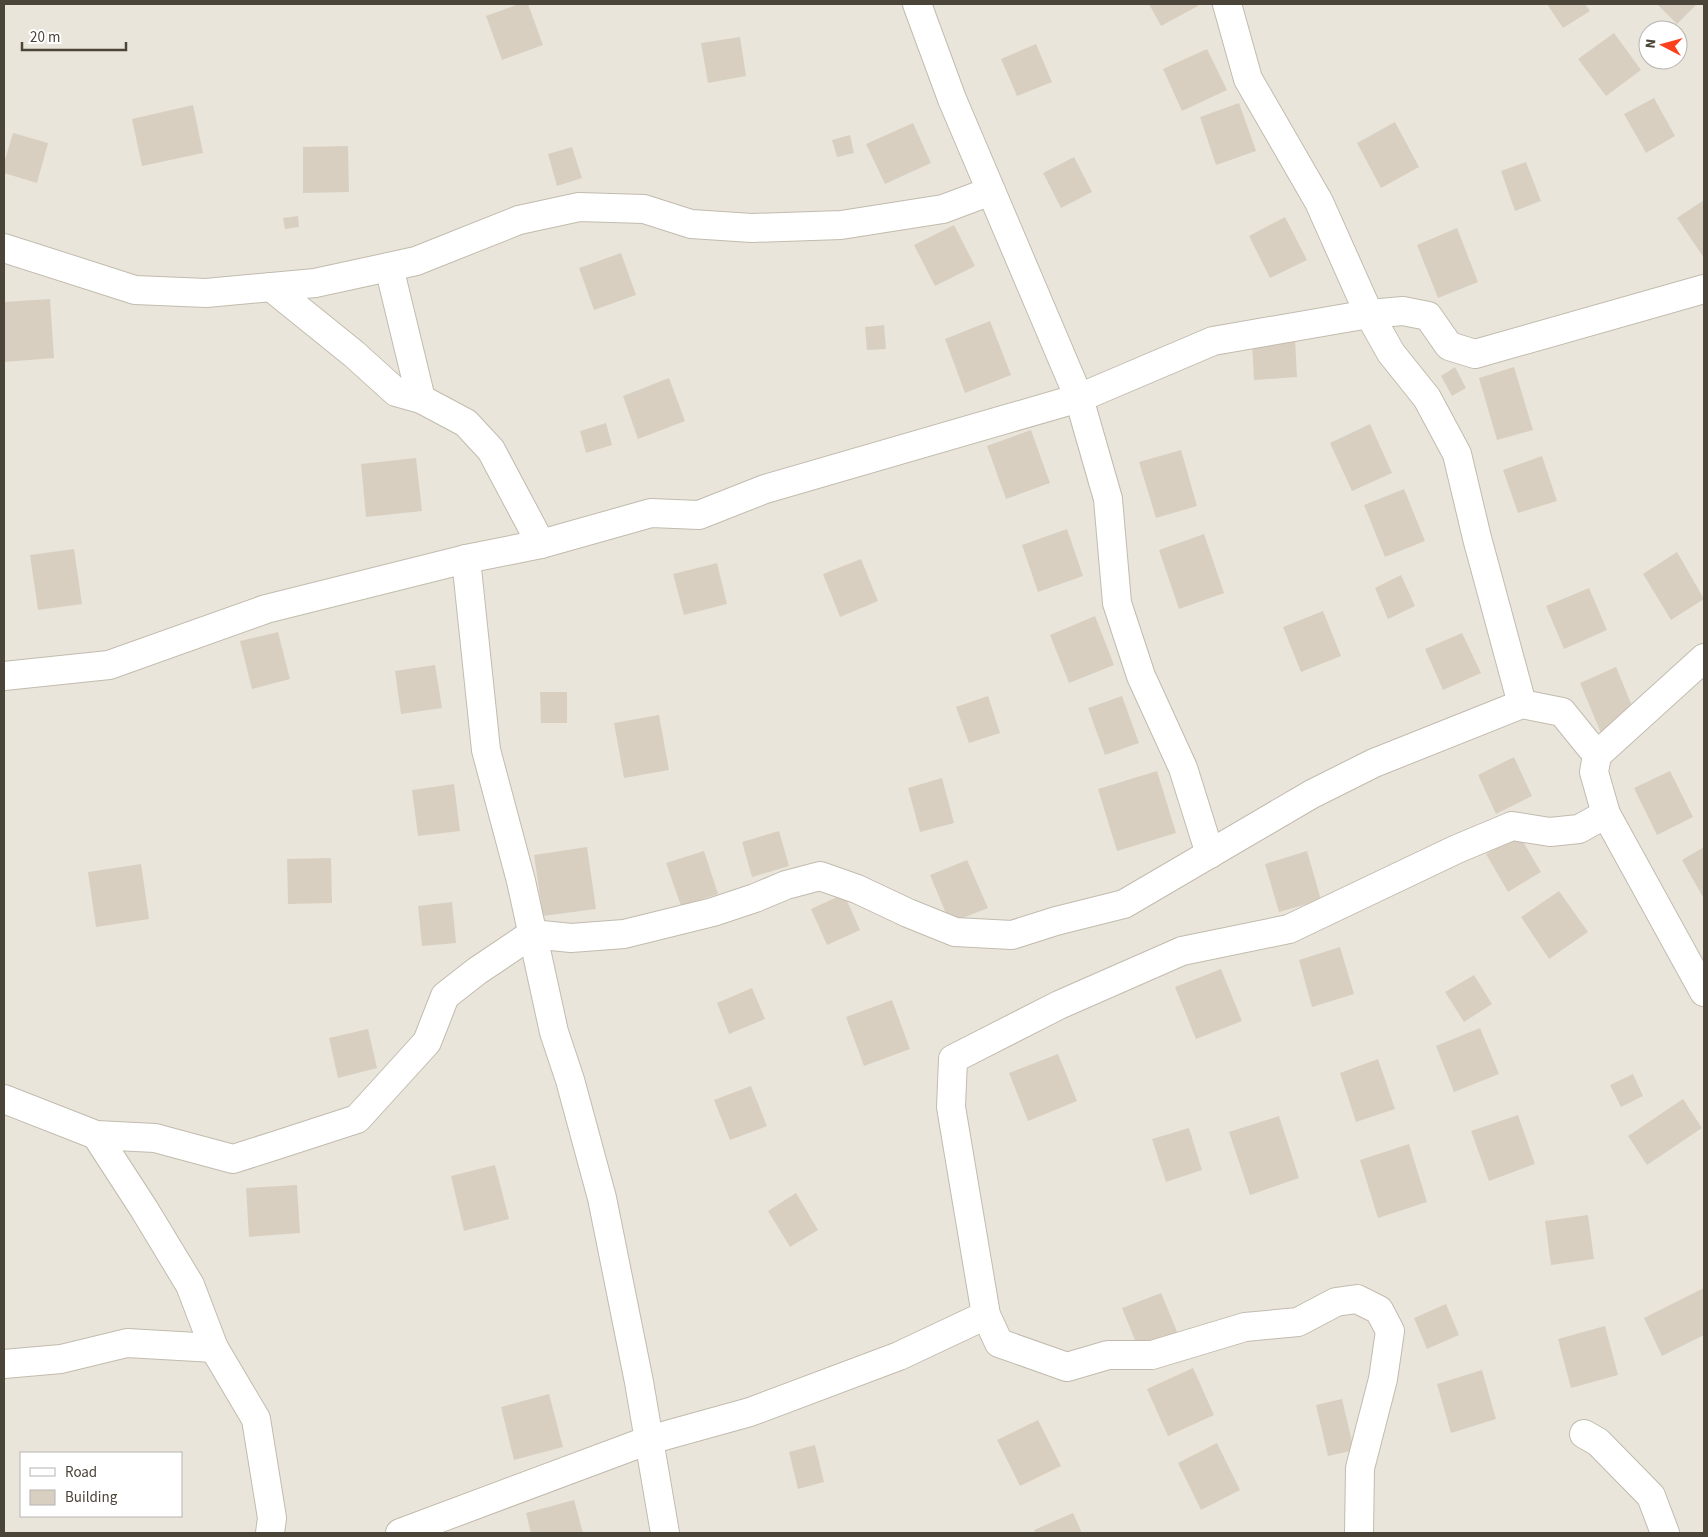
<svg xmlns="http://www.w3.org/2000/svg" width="1708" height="1537" viewBox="0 0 1708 1537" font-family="'Source Sans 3',sans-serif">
<rect width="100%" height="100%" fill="#f6f3ec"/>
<!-- residential -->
<path fill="#eae5da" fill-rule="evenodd" d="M4 4H1704V1533H4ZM1648 30H1678V60H1648ZM21 1453H181V1516H21Z"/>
<!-- building -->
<g fill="#d8cfc1">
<path d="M519 4H528L543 45 502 60 486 16Z"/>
<path d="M1149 4H1197L1198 6 1161 26Z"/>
<path d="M1547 4H1585L1590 11 1563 28Z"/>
<path d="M1657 4H1697L1677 24Z"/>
<path d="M1614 33 1641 70 1606 96 1578 59Z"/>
<path d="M740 37 746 76 708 83 701 43Z"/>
<path d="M1036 44 1052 82 1017 96 1001 59Z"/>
<path d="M1207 49 1227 90 1182 111 1163 69Z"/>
<path d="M1654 98 1675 136 1646 153 1624 114Z"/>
<path d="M1239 103 1256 151 1216 165 1200 117Z"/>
<path d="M193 105 203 153 142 166 132 119Z"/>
<path d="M1395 122 1419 167 1381 188 1357 143Z"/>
<path d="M913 123 931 163 885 184 866 144Z"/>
<path d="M13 133 48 143 37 183 4 173V163Z"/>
<path d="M850 135 854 153 837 157 832 140Z"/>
<path d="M348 146 349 192 303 193V147Z"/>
<path d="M572 147 582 178 557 186 548 154Z"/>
<path d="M1074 157 1092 192 1061 208 1043 173Z"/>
<path d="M1526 162 1541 201 1515 211 1501 171Z"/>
<path d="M1704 200V258L1677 218Z"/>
<path d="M298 216 299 227 285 229 283 218Z"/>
<path d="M1285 217 1307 260 1270 278 1249 236Z"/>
<path d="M954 225 975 266 935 286 914 245Z"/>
<path d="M1457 228 1478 282 1438 298 1417 245Z"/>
<path d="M621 253 636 295 594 310 579 268Z"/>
<path d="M50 299 54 358 4 362V302Z"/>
<path d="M990 321 1011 375 965 393 945 339Z"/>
<path d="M884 325 886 349 867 350 865 327Z"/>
<path d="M1295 338 1297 377 1254 380 1252 341Z"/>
<path d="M1455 367 1466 388 1452 396 1441 376Z"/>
<path d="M1514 367 1533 430 1497 440 1479 378Z"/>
<path d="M669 378 685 421 638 439 623 396Z"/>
<path d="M606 423 612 445 586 453 580 431Z"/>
<path d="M1370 424 1392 473 1352 491 1330 443Z"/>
<path d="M1031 430 1050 483 1006 499 987 446Z"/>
<path d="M1181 450 1197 506 1156 518 1139 462Z"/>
<path d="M1542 456 1557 501 1518 513 1503 470Z"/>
<path d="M416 458 422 511 366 517 361 464Z"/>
<path d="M1404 489 1425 541 1385 557 1364 505Z"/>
<path d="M1067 529 1083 576 1038 592 1022 545Z"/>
<path d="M1204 534 1224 593 1179 609 1159 550Z"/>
<path d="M74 549 82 604 38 610 30 555Z"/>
<path d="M1677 552 1704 599 1671 620 1643 574Z"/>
<path d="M861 559 878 601 840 617 823 574Z"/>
<path d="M717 563 727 604 684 615 673 574Z"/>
<path d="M1401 575 1415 606 1388 619 1375 588Z"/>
<path d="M1589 588 1607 630 1564 649 1546 606Z"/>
<path d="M1323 611 1341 656 1301 672 1283 627Z"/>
<path d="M1095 616 1114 665 1069 683 1050 635Z"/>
<path d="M278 632 290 679 252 689 240 641Z"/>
<path d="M1462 633 1481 673 1443 690 1425 649Z"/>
<path d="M435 665 442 708 401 714 395 671Z"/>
<path d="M1616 667 1637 718 1601 733 1580 683Z"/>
<path d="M540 692H567V723H541Z"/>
<path d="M988 696 1000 733 969 743 956 707Z"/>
<path d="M1122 696 1139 743 1105 755 1088 708Z"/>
<path d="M659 715 669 770 624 778 614 723Z"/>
<path d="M1514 757 1532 796 1496 814 1478 775Z"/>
<path d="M1157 771 1176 833 1117 851 1098 789Z"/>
<path d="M1670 771 1693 817 1657 835 1634 788Z"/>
<path d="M942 778 954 823 920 832 908 788Z"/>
<path d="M454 784 460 831 418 836 412 790Z"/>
<path d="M779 831 789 866 752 877 742 842Z"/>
<path d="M1519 835 1541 872 1508 892 1486 854Z"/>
<path d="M587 847 596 909 543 916 534 855Z"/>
<path d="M1704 847V899L1682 860Z"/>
<path d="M704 851 718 894 681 906 666 863Z"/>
<path d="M1307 851 1321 900 1279 912 1265 864Z"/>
<path d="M331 858 332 903 288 904 287 859Z"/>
<path d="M967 860 988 908 950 923 930 875Z"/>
<path d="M141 864 149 919 96 927 88 872Z"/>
<path d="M1559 891 1588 932 1549 959 1521 917Z"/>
<path d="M844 894 860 930 827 945 811 909Z"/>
<path d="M452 902 456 943 422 946 418 906Z"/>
<path d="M1340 947 1354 994 1312 1007 1299 960Z"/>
<path d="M1221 969 1242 1021 1196 1039 1175 987Z"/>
<path d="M1474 975 1492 1004 1464 1022 1445 992Z"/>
<path d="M752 988 765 1019 729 1034 717 1003Z"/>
<path d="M892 1000 910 1049 864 1066 846 1017Z"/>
<path d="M1480 1028 1499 1074 1454 1092 1436 1046Z"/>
<path d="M368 1029 377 1068 338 1078 329 1038Z"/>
<path d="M1058 1054 1077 1101 1028 1121 1009 1073Z"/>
<path d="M1378 1059 1395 1109 1356 1122 1340 1073Z"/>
<path d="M1633 1074 1643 1096 1621 1107 1610 1085Z"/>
<path d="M751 1086 767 1126 730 1140 714 1100Z"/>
<path d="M1683 1099 1702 1128 1647 1165 1628 1136Z"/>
<path d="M1518 1115 1535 1164 1489 1181 1471 1131Z"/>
<path d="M1279 1116 1299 1178 1250 1195 1229 1132Z"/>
<path d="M1189 1128 1202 1170 1166 1182 1152 1139Z"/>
<path d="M1409 1144 1427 1202 1378 1218 1360 1160Z"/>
<path d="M495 1165 509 1219 464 1231 451 1176Z"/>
<path d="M297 1185 300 1233 249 1237 246 1188Z"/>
<path d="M796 1193 818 1230 790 1247 768 1211Z"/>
<path d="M1588 1215 1594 1259 1551 1265 1545 1221Z"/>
<path d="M1704 1288V1335L1662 1356 1644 1318Z"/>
<path d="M1161 1293 1178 1334 1139 1350 1122 1308Z"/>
<path d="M1446 1304 1459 1335 1427 1349 1414 1318Z"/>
<path d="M1605 1326 1618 1375 1571 1388 1558 1339Z"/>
<path d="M1193 1368 1214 1415 1168 1436 1147 1389Z"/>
<path d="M1482 1370 1496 1419 1451 1433 1437 1384Z"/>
<path d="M549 1394 563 1447 514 1460 501 1407Z"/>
<path d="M1342 1399 1354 1450 1328 1456 1316 1405Z"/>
<path d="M1038 1420 1061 1466 1020 1486 997 1440Z"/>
<path d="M1217 1443 1240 1490 1201 1510 1178 1463Z"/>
<path d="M815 1445 824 1482 798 1489 789 1452Z"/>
<path d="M574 1500 583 1533H531L526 1513Z"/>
<path d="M1073 1513 1082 1533H1036L1034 1530Z"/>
</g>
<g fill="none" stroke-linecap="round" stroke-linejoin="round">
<defs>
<g id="minor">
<path d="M917 4 952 99 1079 398 1108 499 1117 603 1141 676 1183 768 1210 854"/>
<path d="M1227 4 1248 79 1319 202 1369 314 1391 353 1427 398 1457 454 1477 538 1522 704"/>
<path d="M4 248 135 290 206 293 315 283 416 261 519 220 579 207 644 209 691 224 752 228 841 225 943 209 991 191"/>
<path d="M389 267 421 399"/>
<path d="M271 287 354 354 396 392 421 399 466 423 491 450 541 544"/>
<path d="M466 559 486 750 521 881 554 1032 570 1080 602 1198 639 1382 665 1533"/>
<path d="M4 676 109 665 266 609 466 559 541 544 651 513 699 515 765 489 1079 398 1213 341 1369 314 1403 311 1428 316 1449 346 1475 354 1704 289"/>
<path d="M1597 755 1594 772 1606 814 1704 992"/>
<path d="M4 1099 96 1135 155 1138 233 1159 277 1145 357 1119 427 1042 445 996 477 971 532 934 571 938 624 934 713 912 755 898 786 885 820 876 857 889 908 913 955 932 1012 935 1056 921 1124 904 1312 794 1374 763 1522 704 1562 712 1597 755 1704 658"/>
<path d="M96 1135 144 1209 190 1285 214 1348 256 1419 272 1518 270 1533"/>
<path d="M4 1364 61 1359 127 1343 214 1348"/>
<path d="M1584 1434 1598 1442 1651 1496 1665 1533"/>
<path d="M400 1533 649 1440 750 1412 899 1356 986 1315"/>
<path d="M1359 1533 1360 1468 1383 1379 1390 1331 1379 1310 1357 1299 1336 1302 1298 1322 1245 1327 1152 1355H1108L1067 1367 999 1343 986 1315 951 1107 953 1059 1059 1005 1182 951 1289 929 1457 849 1512 826 1550 832 1579 829 1606 814"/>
</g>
</defs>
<!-- minor casing -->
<use href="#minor" stroke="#c2bbae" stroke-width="30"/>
<!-- minor -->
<use href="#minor" stroke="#fff" stroke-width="28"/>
</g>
<!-- border -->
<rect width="1708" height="1537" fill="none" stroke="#4b4439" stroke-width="10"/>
<!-- legend -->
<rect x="20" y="1452" width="162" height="65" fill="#ffffff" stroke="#b7b4b0"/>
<rect x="30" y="1468" width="25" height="8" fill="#ffffff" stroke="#b7b4b0"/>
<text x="65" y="1477" font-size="15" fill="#4b4439">Road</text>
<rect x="30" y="1490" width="25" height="15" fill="#d8cfc1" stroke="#b7b4b0"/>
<text x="65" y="1502" font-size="15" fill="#4b4439">Building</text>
<!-- north arrow -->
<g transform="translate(1663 45) rotate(276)"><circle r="24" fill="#ffffff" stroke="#b7b4b0"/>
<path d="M0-4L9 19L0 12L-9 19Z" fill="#fc3f1d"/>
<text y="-8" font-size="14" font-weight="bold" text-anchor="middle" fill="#4b4439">N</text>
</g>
<!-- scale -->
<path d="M22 42v8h104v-8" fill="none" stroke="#4b4439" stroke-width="2.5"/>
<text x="30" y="42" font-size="15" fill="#4b4439" stroke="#ffffff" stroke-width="4" paint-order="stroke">20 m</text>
</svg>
